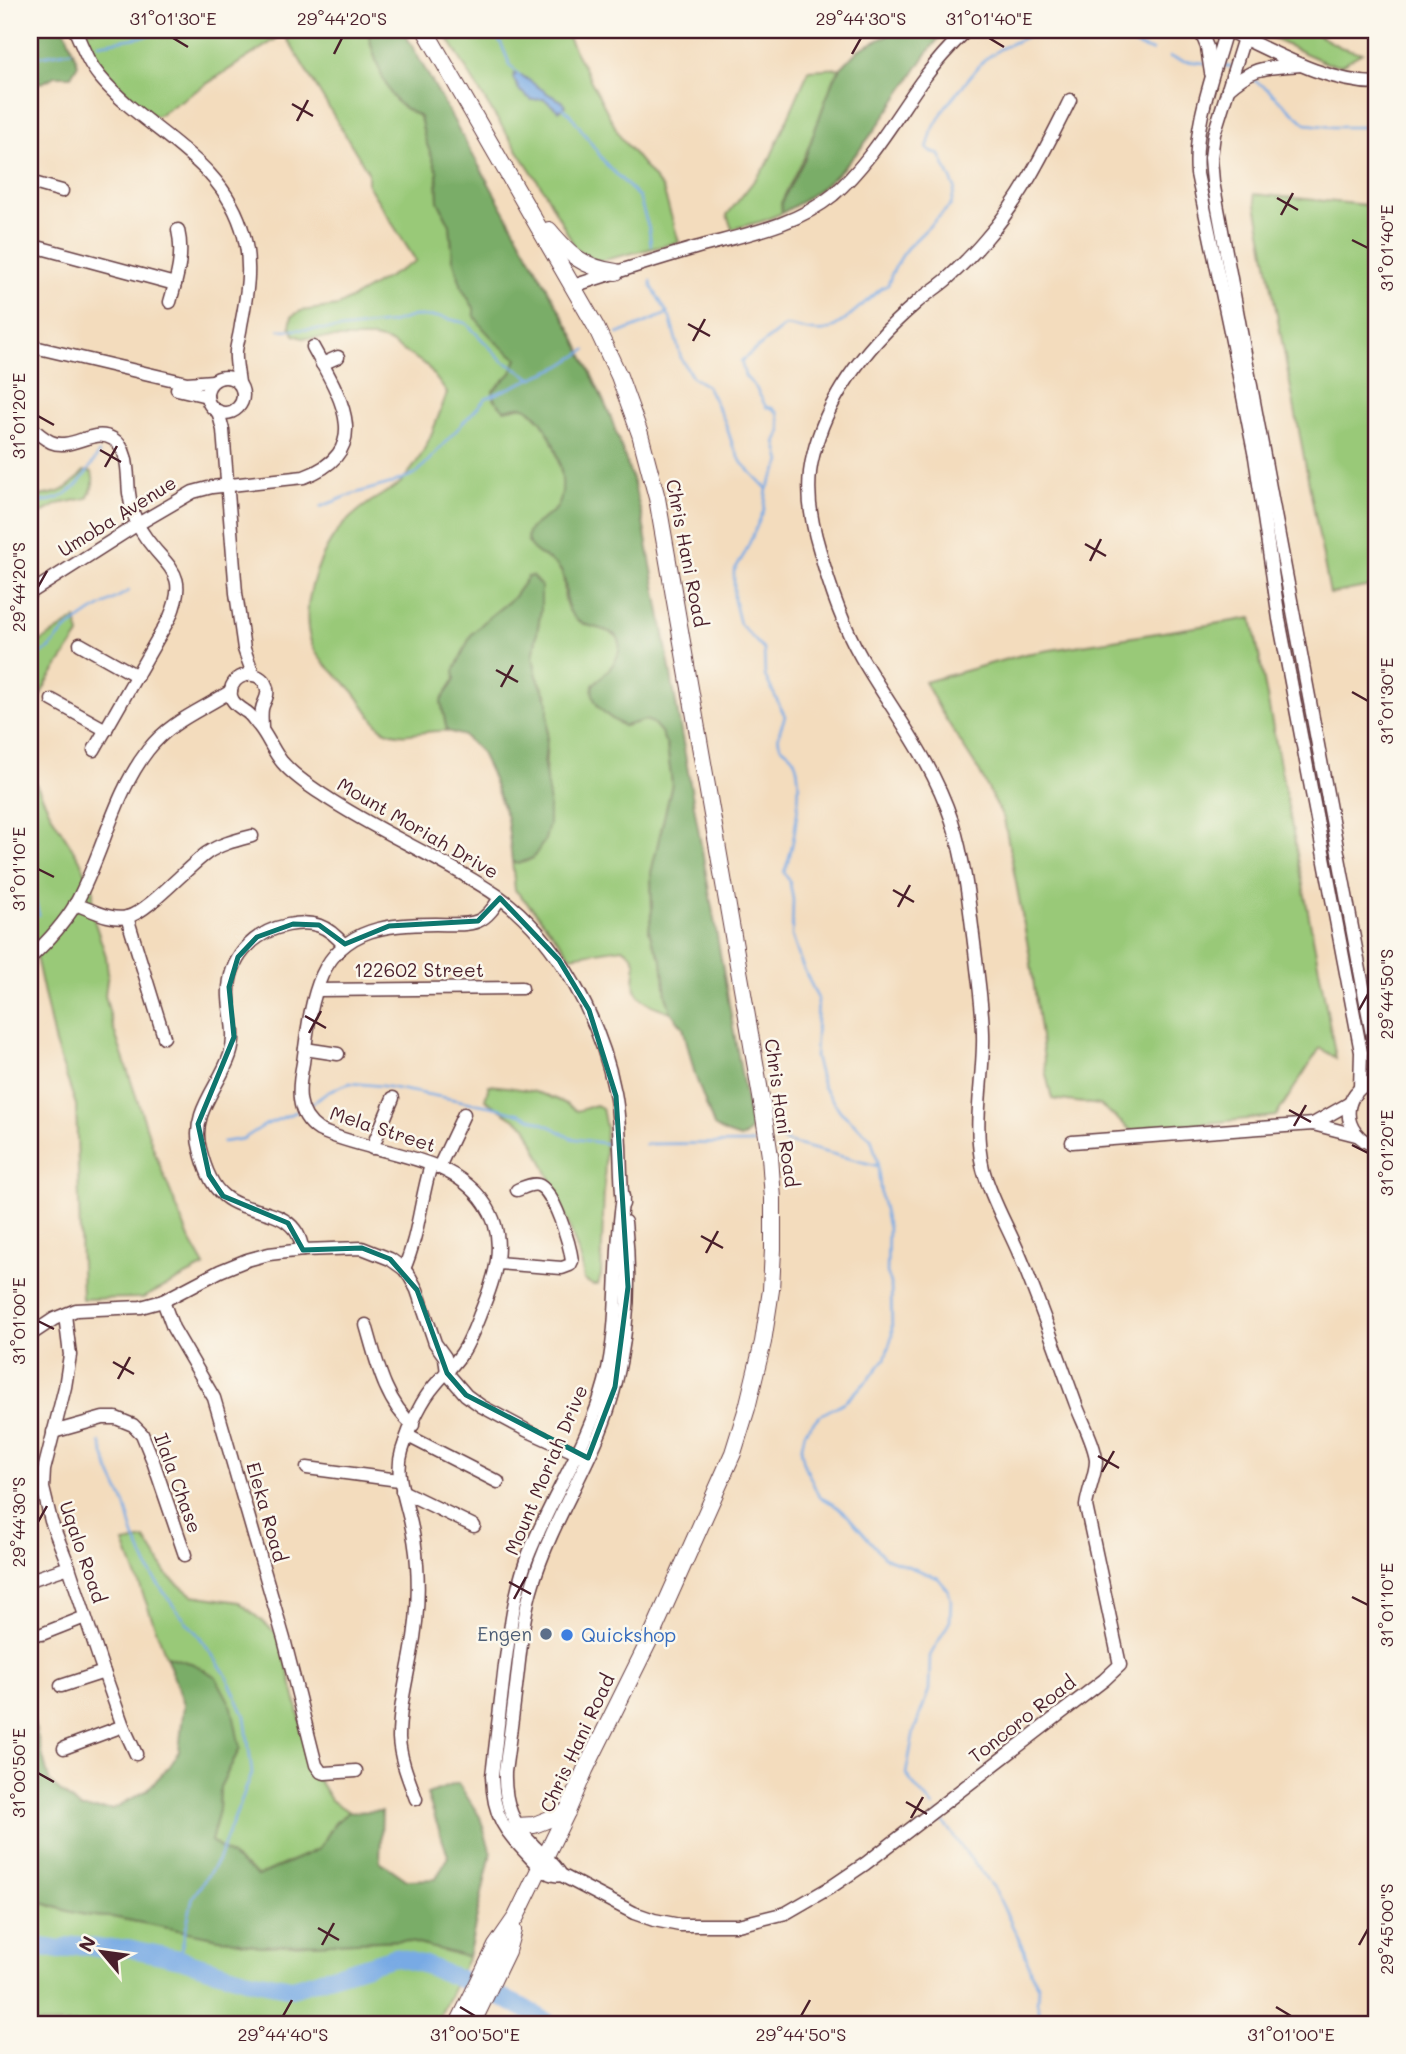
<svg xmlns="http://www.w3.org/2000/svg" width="1406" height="2054" viewBox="0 0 1406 2054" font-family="Mali,sans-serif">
<rect width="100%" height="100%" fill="#fbf7ec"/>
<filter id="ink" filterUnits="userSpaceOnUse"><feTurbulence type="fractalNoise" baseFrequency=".0143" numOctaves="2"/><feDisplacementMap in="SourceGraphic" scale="14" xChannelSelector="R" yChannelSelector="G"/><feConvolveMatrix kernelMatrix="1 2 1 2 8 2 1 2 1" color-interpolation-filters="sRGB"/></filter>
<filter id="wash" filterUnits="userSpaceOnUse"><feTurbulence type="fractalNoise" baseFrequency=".00686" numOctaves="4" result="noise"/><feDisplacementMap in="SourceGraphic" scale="28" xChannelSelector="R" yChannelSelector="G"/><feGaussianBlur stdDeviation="1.57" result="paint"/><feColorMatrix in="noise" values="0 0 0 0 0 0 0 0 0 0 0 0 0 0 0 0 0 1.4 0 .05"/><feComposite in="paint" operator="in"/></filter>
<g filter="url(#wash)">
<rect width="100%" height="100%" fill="#f3dcbd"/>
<!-- green -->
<g fill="#99c978" stroke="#727452" stroke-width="2">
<path d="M84 30H368C371 48 384 88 397 102 403 108 413 112 420 117L425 139 437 171 438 201 450 225 453 259 463 290 474 308 517 359 511 373 493 391 511 409 522 406 529 409 545 425 554 443 563 481 562 497 553 514 547 516 555 564C571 579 559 596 569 610 585 632 608 625 619 639 623 659 607 672 593 686L624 726 646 720 653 723 661 732 667 746 672 784 651 873 652 910 649 930 652 941 662 961 666 995 671 1012C661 1009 648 1005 640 997 624 979 649 961 622 948L571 956 534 910 515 890 512 861C521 865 525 862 533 858L545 777 548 722 547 696 537 676 533 657 541 609V586L528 577 513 598 487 619 471 636 455 679 441 701 447 731C425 729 404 741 382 729 371 719 363 703 353 691 342 679 328 669 319 657 293 623 316 556 341 527 352 515 369 502 383 494 389 490 396 488 401 482 426 456 435 425 447 393L426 365 389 342 374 338H303L294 335 290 326 292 316 301 311 338 306 416 261 368 185V172L284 34 157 116H153L123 89 96 59Z"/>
<path d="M443 30H564L621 138 663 189 679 242 604 260H594L576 249 545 192 488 105Z"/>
<path d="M1253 30H1309L1340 47 1362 53 1341 65 1327 63Z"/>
<path d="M841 68C822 99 816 136 799 168 792 182 780 197 782 213L763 221 732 229 727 215 768 163 809 70Z"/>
<path d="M1254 194 1376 206V585L1330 594Z"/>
<path d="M84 471 92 472C95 482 93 490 87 498L58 504 30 519V497C57 494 66 493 84 471Z"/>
<path d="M1252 618 1336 1058 1320 1048 1276 1116 1132 1131 1100 1105 1052 1099 1046 1074 1030 957 1004 819 979 771 940 710 925 682 1025 654Z"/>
<path d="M76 619 79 635 47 682 30 716V648Z"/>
<path d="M30 772 52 816 81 862 93 889V917L106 956 108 973 105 995 113 1027 155 1153 189 1238 205 1266 143 1298 82 1299 76 1105 55 1044 30 929Z"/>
<path d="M489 1085C521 1088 550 1092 577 1111L596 1105 602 1108 606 1128 601 1275 598 1285H593L584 1280 581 1260 557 1193 526 1126 485 1100Z"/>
<path d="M145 1539 169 1577 192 1595 239 1602 280 1636 313 1771 331 1800 349 1812 335 1823 319 1849 258 1876 211 1841 219 1810 220 1787 240 1748 194 1664 166 1656 124 1543Z"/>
<path d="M30 1897C57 1909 82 1917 112 1917L260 1946 403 1940 468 1957 436 2024H30Z"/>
</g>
<!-- forest -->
<g fill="#7aad68" stroke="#62664a" stroke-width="2">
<path d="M30 30H65L78 64 71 76H55L42 83 30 81Z"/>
<path d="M368 30H403L573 334 610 415 633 481 642 517 661 618 751 1129 746 1136 740 1138 726 1133 714 1126 695 1075 683 1027 671 1012 666 995 662 961 652 941 649 930 652 910 651 873 672 784 667 746 661 732 653 723 646 720 624 726C609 718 589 705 593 685 607 672 623 659 619 639 609 626 585 630 573 616 561 603 570 585 561 571 554 558 536 557 529 544 519 525 552 518 558 506 571 482 552 424 529 409 522 404 512 409 504 410L494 399 493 391 511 373 517 359 498 344 482 327 474 315V308L463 290 453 259 450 225 438 201 437 171 425 139 420 117C413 112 403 108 397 102 384 88 371 48 368 30Z"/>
<path d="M898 30H947C931 45 920 64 908 82 869 138 845 180 782 213L781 203 805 158 833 80 841 68 858 50Z"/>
<path d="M532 576 541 586V609L533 657 537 676 548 701V722L544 766 549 798V824L545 840 533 858 518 864 512 861 507 818 490 772 480 751 464 736 447 731 441 701 455 679 454 671 471 635 487 619 513 598 528 577Z"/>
<path d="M166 1656 194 1664 216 1677 232 1707 240 1748 220 1787 219 1810 211 1841 258 1876 319 1849 335 1823 349 1812 382 1811 380 1861 407 1880 436 1879 448 1856 427 1794 458 1783 480 1817 491 1853 468 1957 403 1940 260 1946 112 1917C82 1917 57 1909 30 1897V1709L50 1783 82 1809H113L146 1791 169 1767 179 1751 184 1704Z"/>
</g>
<!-- water -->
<path fill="#78aae4" stroke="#616488" stroke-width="2" d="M514 74 521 75 550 95 562 101 565 106 559 111 544 99 532 100 520 91 513 78Z"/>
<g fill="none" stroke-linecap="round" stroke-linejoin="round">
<!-- stream -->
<g stroke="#78aae4" stroke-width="2.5">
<path d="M490 30 501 43 510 65 520 76"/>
<path d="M1114 30 1137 46 1152 51"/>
<path d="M99 44 183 30"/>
<path d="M1170 57 1184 61 1205 63"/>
<path d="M30 58 71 51"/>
<path d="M1218 65 1232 67"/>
<path d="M1250 78 1265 87 1306 124 1333 127H1376"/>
<path d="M562 107 571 115 606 164 639 197 649 229 651 246"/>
<path d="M651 281 652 287 670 318 681 358 692 377 707 386 725 422 733 446 742 463 767 489"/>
<path d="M279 330 339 329 391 323 414 316 440 317 466 323 503 361 530 377"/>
<path d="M618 334 667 314"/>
<path d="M30 503C37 501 45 502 52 500 75 495 88 471 99 453"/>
<path d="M320 507 353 494 392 483 417 473 486 398 561 366 586 350"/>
<path d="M30 659 49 649 65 630 91 612 129 591"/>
<path d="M30 880 39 915"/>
<path d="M310 1105 331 1090 350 1083 383 1086 494 1107 521 1114 554 1128 570 1138 609 1144"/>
<path d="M783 1141 878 1166"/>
<path d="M223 1142 243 1139 265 1125 296 1112"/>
<path d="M645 1144 754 1143"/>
<path d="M100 1442 110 1472 125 1504 134 1536 151 1574 178 1612 199 1636 225 1673 245 1716 252 1773 218 1860 193 1897 179 1959"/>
<path d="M933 1807C924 1796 914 1787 906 1774L914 1731 929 1690 930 1656 950 1621 951 1600 948 1590 938 1578 884 1557 849 1517 832 1503 819 1497 804 1463 801 1450 805 1432 819 1416 846 1401 866 1382 885 1359 892 1336 891 1283 887 1273 888 1229 881 1196 877 1159 871 1138 841 1112 823 1087 815 1057 818 999 802 965 792 936 793 900 790 883 784 872C794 849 805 781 794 759 792 754 786 751 782 747 774 738 782 727 785 716L765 676 764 650 740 624 734 600V571L745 553 764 510 767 489 781 462 776 442 781 432 778 413 772 408 766 407 756 388 745 376 741 361 785 326C798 327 812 333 824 331 838 329 869 298 882 288L888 285 892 273 906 249 951 205 955 188 940 155 927 149 932 131 946 106 984 60 1000 49 1040 30"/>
<path d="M937 1813 963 1849 994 1888 1024 1950 1031 1973 1038 1985 1037 2003 1043 2024"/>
</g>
<!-- river -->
<path stroke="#78aae4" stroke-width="18" d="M30 1943 36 1946 60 1950 77 1945 104 1949 128 1948 179 1959 245 1979 292 1988 394 1957 425 1965 475 1985 524 2008 551 2024"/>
</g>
</g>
<g filter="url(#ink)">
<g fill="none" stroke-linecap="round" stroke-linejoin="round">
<defs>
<g id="minor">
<path d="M75 30C82 46 88 63 100 77 147 133 224 158 244 236 252 266 247 295 241 325 240 334 237 343 236 351 235 361 238 373 239 383"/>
<path d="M1200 30 1207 47 1211 73"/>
<path d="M1226 30C1213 76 1193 125 1197 174L1229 326 1255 457 1279 619 1361 1052 1360 1088"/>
<path d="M1226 30C1273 51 1323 82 1376 83"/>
<path d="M1244 38 1214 134 1211 158 1213 182 1376 1056"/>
<path d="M1228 89C1255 65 1267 68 1301 65"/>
<path d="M30 182 62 191"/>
<path d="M30 245 175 284"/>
<path d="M573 286C613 273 654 260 695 248 742 235 794 227 833 195 869 164 894 120 921 82 935 63 950 46 967 30"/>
<path d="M170 302C177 278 184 255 178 230"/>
<path d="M30 346 187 383 213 381"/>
<path d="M322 364 338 357"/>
<circle cx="225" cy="395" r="18"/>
<path d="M181 387 177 389 207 396"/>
<path d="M218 411 223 430 236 593 244 649 253 674"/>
<path d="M30 426C36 432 43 438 51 442 72 451 93 427 113 439 130 449 127 476 129 493 131 509 136 525 146 538 168 569 189 573 170 617L94 750"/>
<path d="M30 593 138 524 193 492 212 487 304 477C377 450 338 393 313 347"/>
<path d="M80 644 137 676"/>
<path d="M52 700 106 730"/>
<path d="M262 730C262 723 261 715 262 709 263 702 269 697 267 689 264 671 239 670 232 686 227 699 236 705 245 711 251 714 255 722 259 726 268 737 273 751 282 762 294 776 309 786 323 795 379 833 443 858 498 896 559 940 601 1021 615 1093 622 1129 619 1168 623 1204"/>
<path d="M75 904C90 909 111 921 127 917 148 912 187 867 207 853 220 844 237 840 252 836"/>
<path d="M127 917 164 1037"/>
<path d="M30 958C47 942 63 925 75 905 103 855 113 795 148 750 170 721 202 710 231 691"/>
<path d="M317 990 522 988"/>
<path d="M305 1049 338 1054"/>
<path d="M1376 1080C1339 1091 1340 1135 1376 1146"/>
<path d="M1313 1124 1350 1103"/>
<path d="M1072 1142 1313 1124 1356 1135"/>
<path d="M372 1148 393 1098"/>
<path d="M439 1167 464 1114"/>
<path d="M623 1197C613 1258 621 1321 605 1382 588 1445 549 1500 526 1561 514 1595 510 1630 505 1665 501 1702 496 1739 492 1776 493 1824 510 1835 540 1868 547 1872 553 1877 561 1875L634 1913 654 1920 680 1925H738L786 1913 831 1887 865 1864 1104 1680 1120 1665 1086 1506C1088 1490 1096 1474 1096 1461 1096 1446 1080 1417 1075 1402 1057 1353 1040 1303 1020 1256 1008 1227 991 1199 983 1169 973 1128 982 1087 983 1045 984 1017 979 987 976 959 970 913 966 865 952 821 932 760 893 712 861 657 842 624 829 585 819 548 810 518 805 487 813 456 827 395 870 343 916 303 926 294 937 288 947 279 960 267 974 253 985 240 1022 198 1045 150 1070 100"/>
<path d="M303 1250C301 1243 300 1236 295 1230 279 1208 244 1213 224 1196 210 1185 204 1165 200 1149 190 1113 219 1087 230 1055 237 1034 230 1018 229 997 227 960 252 932 288 925 313 920 327 925 344 945"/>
<path d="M498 1263 562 1268 570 1265 572 1261C570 1245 554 1190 538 1185 531 1183 523 1188 517 1190"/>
<path d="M404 1269C419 1234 420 1201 431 1165"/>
<path d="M163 1301 173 1328 214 1398 284 1639 316 1765 321 1772 325 1773 356 1771"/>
<path d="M65 1315 70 1355 65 1387 44 1470 43 1488 51 1521 69 1567 100 1661 123 1726 136 1754"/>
<path d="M366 1325C376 1359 385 1402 413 1425"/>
<path d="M30 1335 54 1319 76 1310 141 1307 163 1301 220 1271 247 1260 269 1254 303 1250 362 1248 390 1259 404 1269 410 1277 417 1290 435 1343 445 1357 447 1373 466 1395 481 1406 526 1430 581 1455"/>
<path d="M53 1432 103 1418H116L133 1425 142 1434 153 1461 185 1555"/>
<path d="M408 1436 498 1482"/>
<path d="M307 1468 399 1480"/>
<path d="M402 1491 474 1526"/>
<path d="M30 1580 69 1567"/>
<path d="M42 1634 85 1617"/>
<path d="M61 1686 104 1672"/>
<path d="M64 1748 123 1726"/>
<path d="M416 1799C409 1780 400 1759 399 1738 399 1710 406 1682 411 1655 417 1625 419 1594 417 1565 416 1546 412 1526 407 1508 402 1488 396 1471 402 1451 409 1429 420 1402 435 1385 444 1374 454 1365 462 1353 470 1341 475 1327 480 1314 495 1279 509 1239 485 1204 450 1152 372 1155 319 1130 295 1114 298 1088 303 1063 307 1034 310 1002 322 975 344 927 390 924 436 924 449 924 466 926 478 921 488 917 495 906 500 898"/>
<path d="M561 1875C555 1864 544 1856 535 1847 513 1826 504 1803 505 1772 510 1735 515 1698 519 1661 522 1635 525 1608 533 1583 549 1530 579 1483 600 1432 626 1367 633 1292 625 1222"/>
</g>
<g id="major">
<path d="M425 30 596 327 619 376 640 434 657 498 761 1097 770 1156 773 1199V1249L771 1290 763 1342 747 1408 733 1453 650 1639 585 1770 567 1812 516 1917 496 1946 458 2024"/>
<path d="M549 230C570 255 582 267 616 272"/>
<path d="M517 1826 534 1825 567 1812"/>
<path d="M472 2024 507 1951 513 1930"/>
</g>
</defs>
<!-- minor casing -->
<use href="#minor" stroke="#633b41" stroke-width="15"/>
<!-- major casing -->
<use href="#major" stroke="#633b41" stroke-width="18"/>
<!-- minor -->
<use href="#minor" stroke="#fff" stroke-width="12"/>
<!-- major -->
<use href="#major" stroke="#fff" stroke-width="16"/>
</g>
</g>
<!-- marked area -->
<path fill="none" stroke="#0f766e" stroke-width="5" stroke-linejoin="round" d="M500 898 559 960 589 1010 616 1096 628 1287 615 1387 588 1458 466 1395 447 1373 417 1290 390 1259 362 1248 303 1250 288 1223 223 1196 209 1175 198 1124 234 1037 229 987 238 957 257 937 293 924 319 925 345 944 389 926 478 921Z"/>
<!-- ticks -->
<path fill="none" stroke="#4a1f2b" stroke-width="2.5" d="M173 38 188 47M989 38 1004 47M334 54 342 38M852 54 861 38M292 104 313 116M297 121 308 100M1277 198 1298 210M1281 215 1293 193M1352 240 1368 248M688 324 710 336M693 341 705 319M38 416 54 425M100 450 121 462M105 467 117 446M1085 544 1106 556M1090 561 1101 539M38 587 47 571M496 670 518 682M501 687 513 665M1352 692 1368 701M38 869 54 877M893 890 914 902M898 907 910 885M1359 1010 1368 994M305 1016 326 1028M309 1033 321 1011M1289 1110 1311 1122M1294 1126 1306 1105M1352 1145 1368 1153M701 1236 723 1248M706 1253 718 1231M38 1321 54 1329M113 1362 134 1374M118 1379 130 1357M1098 1456 1119 1468M1102 1472 1114 1451M38 1522 47 1506M509 1582 531 1594M1352 1597 1368 1605M514 1599 526 1577M38 1773 54 1782M906 1802 927 1814M911 1818 923 1797M318 1928 339 1940M322 1945 334 1923M1359 1945 1368 1929M460 2007 475 2016M1276 2007 1291 2016M283 2016 292 2000M801 2016 810 2000"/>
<!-- markers -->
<circle fill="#5c6f8a" stroke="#fbf7ec" stroke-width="2.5" cx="546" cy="1634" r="7"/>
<circle fill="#3f7fe0" stroke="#fbf7ec" stroke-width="2.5" cx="567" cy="1635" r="7"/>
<g text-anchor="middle" stroke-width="5" stroke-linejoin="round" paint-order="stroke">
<!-- street labels -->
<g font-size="19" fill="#4a1f2b" stroke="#fbf7ec">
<text transform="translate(117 516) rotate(-32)" y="7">Umoba Avenue</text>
<text transform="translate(687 553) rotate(79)" y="7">Chris Hani Road</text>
<text transform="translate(418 828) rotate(30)" y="7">Mount Moriah Drive</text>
<text x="419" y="977">122602 Street</text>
<text transform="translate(782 1113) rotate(82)" y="7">Chris Hani Road</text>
<text transform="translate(383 1129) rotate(18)" y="7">Mela Street</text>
<text transform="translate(546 1470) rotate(-67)" y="7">Mount Moriah Drive</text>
<text transform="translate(178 1483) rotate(70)" y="7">Ilala Chase</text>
<text transform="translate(267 1512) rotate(74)" y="7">Eleka Road</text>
<text transform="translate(83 1552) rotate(71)" y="7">Uqalo Road</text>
<text transform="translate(1022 1719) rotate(-38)" y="7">Toncoro Road</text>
<text transform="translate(577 1743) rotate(-65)" y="7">Chris Hani Road</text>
</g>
<!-- service labels -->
<g font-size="19" fill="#4e5e75" stroke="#fbf7ec" text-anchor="end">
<text x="532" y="1641">Engen</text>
</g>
<!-- shop labels -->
<g font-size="19" fill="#366cbe" stroke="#fbf7ec" text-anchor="start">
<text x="581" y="1642">Quickshop</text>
</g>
</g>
<!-- margin -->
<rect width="1406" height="2054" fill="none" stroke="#fbf7ec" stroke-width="77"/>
<!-- north arrow -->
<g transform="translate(102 1952) rotate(299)" stroke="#fbf7ec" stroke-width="5" paint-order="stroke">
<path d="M0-5L12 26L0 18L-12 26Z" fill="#4a1f2b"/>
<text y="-10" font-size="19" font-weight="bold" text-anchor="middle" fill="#4a1f2b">N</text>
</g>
<rect x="38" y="38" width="1330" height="1978" fill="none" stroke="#4a1f2b" stroke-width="2.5"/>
<g font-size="18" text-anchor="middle" fill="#4a1f2b">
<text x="173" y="25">31°01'30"E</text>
<text x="342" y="25">29°44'20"S</text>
<text x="861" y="25">29°44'30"S</text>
<text x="989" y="25">31°01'40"E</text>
<text transform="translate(1387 248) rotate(-90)" y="6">31°01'40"E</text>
<text transform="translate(19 416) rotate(-90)" y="6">31°01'20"E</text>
<text transform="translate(19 587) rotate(-90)" y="6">29°44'20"S</text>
<text transform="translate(1387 701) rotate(-90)" y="6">31°01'30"E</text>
<text transform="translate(19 869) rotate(-90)" y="6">31°01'10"E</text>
<text transform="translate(1387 994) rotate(-90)" y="6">29°44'50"S</text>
<text transform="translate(1387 1153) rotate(-90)" y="6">31°01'20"E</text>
<text transform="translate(19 1321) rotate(-90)" y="6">31°01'00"E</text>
<text transform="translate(19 1522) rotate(-90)" y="6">29°44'30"S</text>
<text transform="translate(1387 1605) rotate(-90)" y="6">31°01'10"E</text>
<text transform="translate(19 1773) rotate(-90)" y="6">31°00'50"E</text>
<text transform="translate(1387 1929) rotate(-90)" y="6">29°45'00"S</text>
<text x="283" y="2041">29°44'40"S</text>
<text x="475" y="2041">31°00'50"E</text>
<text x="801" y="2041">29°44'50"S</text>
<text x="1291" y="2041">31°01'00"E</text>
</g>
</svg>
